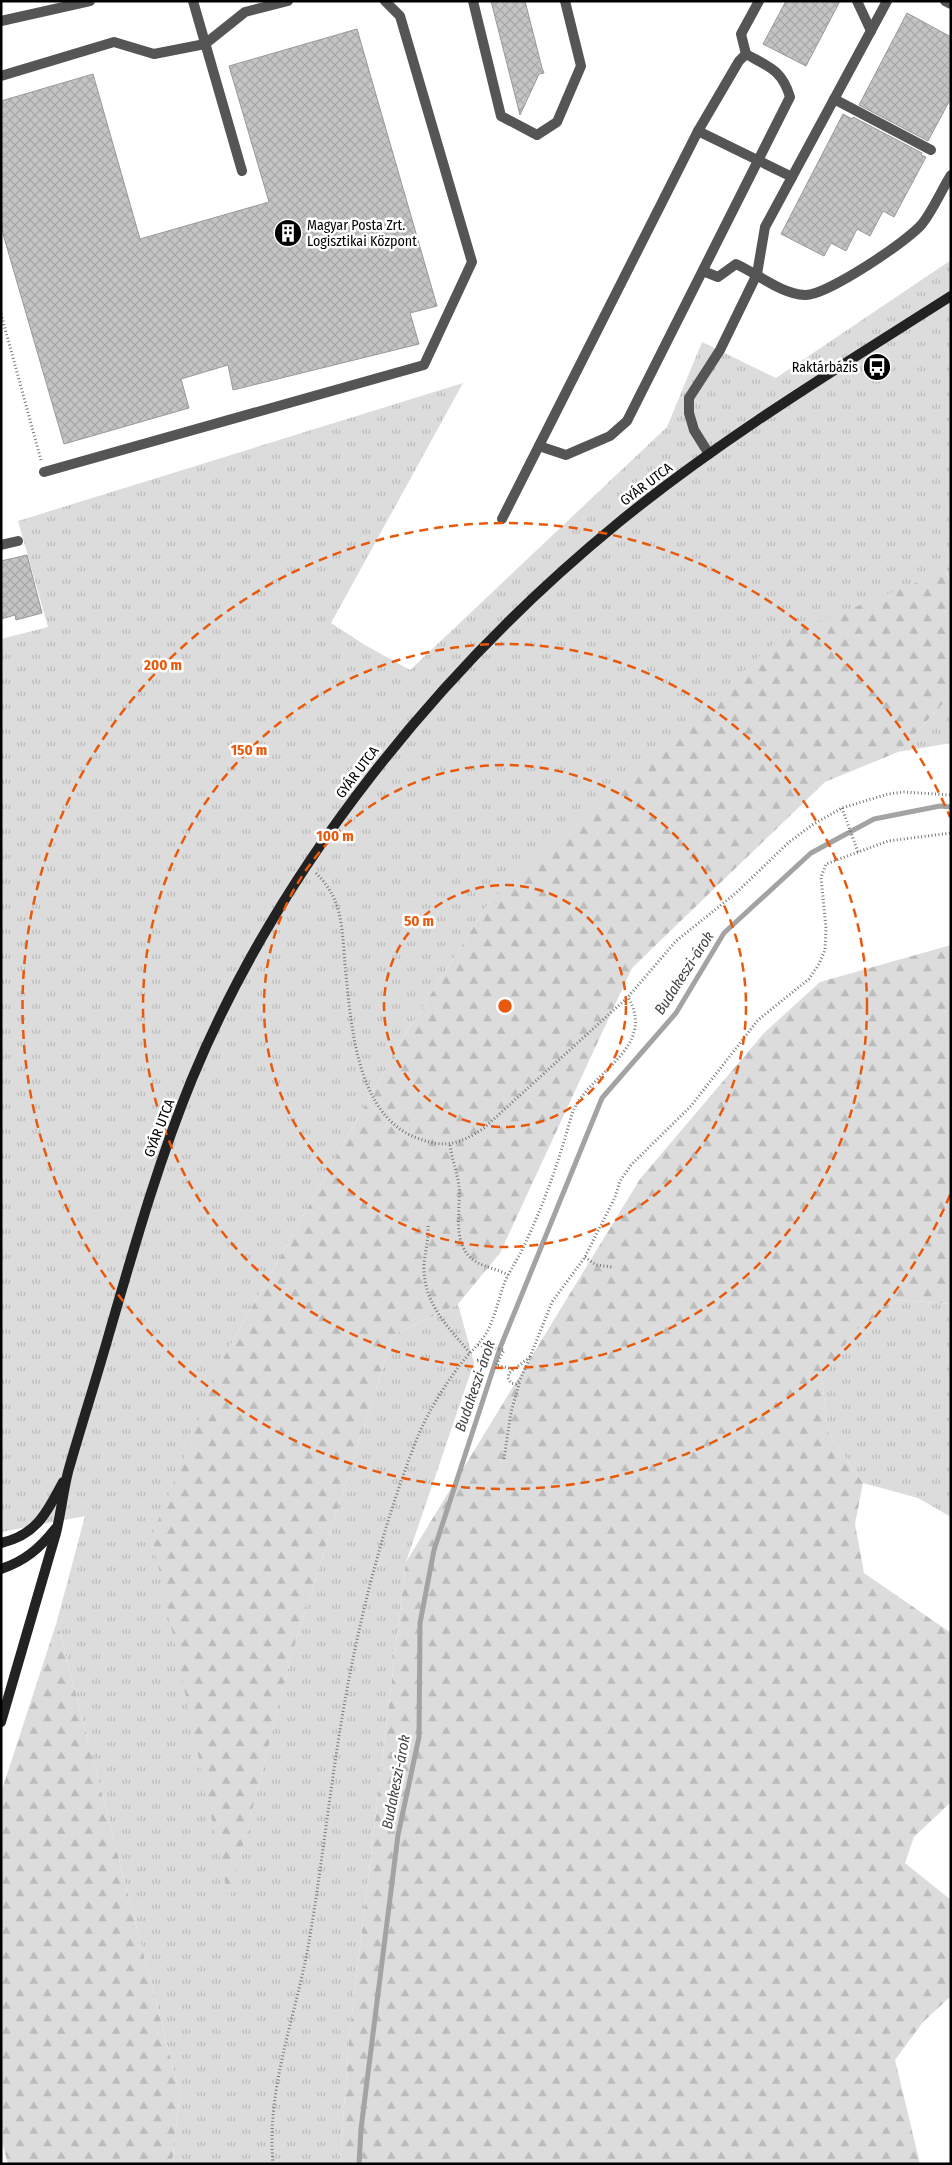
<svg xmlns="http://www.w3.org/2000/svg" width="952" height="2165" viewBox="0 0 952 2165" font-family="'Fira Sans Condensed',sans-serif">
<defs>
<pattern id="grass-tufts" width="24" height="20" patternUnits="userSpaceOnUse" patternTransform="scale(1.25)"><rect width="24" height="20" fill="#dcdcdc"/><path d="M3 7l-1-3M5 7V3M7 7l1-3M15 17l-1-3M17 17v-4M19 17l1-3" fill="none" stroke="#bbb"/></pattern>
<pattern id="forest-firs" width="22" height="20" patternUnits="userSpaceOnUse" patternTransform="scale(1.25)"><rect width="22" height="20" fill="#dcdcdc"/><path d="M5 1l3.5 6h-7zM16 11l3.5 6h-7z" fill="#bbb"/></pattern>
<pattern id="building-cross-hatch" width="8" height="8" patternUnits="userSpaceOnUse" patternTransform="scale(1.25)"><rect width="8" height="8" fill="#c4c4c4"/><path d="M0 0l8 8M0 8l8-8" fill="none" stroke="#a7a7a7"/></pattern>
</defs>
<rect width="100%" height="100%" fill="#fff"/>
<!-- grass -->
<g fill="url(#grass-tufts)">
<path d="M951 260V586L946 571 490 901 403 1038 225 1355 229 1900 294 1646 393 1335 458 1304 474 1363 406 1562 349 2039 340 2164H172L180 2094 57 1621 85 1516 1 1532V639L48 627 18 521 463 383 331 623 365 645 410 670 667 427 702 342 776 378Z"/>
<path d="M951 695V743L898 752Z"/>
<path d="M899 1300 951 1304V1517L918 1498 863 1483 828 1432 822 1378 855 1331Z"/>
</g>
<!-- forest -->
<g fill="url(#forest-firs)">
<path d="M946 571 951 586V695L898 752 825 782 632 968 500 1253 458 1304 393 1335 294 1646 229 1901 152 1536 225 1355 403 1038 490 901 782 636Z"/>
<path d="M951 945V1304L899 1300 855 1331 822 1378 828 1432 863 1483 855 1524 864 1573 951 1633V1802L914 1837 905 1863 951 1900V1996L923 2022 895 2060 920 2164H340L349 2039 406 1562 640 1179 764 1033 820 982Z"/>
<path d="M57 1621 180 2094 172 2164H8L1 2138V1793Z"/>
</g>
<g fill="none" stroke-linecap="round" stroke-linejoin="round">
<!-- stream -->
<path stroke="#a3a3a3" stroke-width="5" d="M359 2164 361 2129 398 1835 419 1737 420 1623 434 1550 500 1348 602 1098 676 1013 724 933 811 853 874 819 940 806 951 807"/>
</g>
<!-- building -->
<g fill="url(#building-cross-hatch)" stroke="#999">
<path d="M491 1H525L542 68 544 73 539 74 520 115Z"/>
<path d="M786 1H840L806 66 763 44Z"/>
<path d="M907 13 951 37V98L928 141 859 105Z"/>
<path d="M357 29 437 306 410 313 419 344 233 390 228 365 181 379 189 408 64 444 1 227V101L93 74 140 239 269 202 229 66Z"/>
<path d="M843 114 852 119 853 117 922 153 921 155 926 157 894 217 883 211 870 236 857 229 846 251 831 243 824 256 781 234Z"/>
<path d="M27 555 42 613 16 620 15 615 1 619V561Z"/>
</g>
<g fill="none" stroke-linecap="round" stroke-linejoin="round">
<!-- path -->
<g stroke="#777" stroke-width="3" stroke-dasharray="1 2.5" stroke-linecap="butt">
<path d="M1 314 41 460"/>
<path d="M842 808 858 852"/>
<path d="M316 873C322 879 328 887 332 894 343 915 343 942 345 965 351 1021 355 1115 417 1138 445 1149 460 1144 484 1128L628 997 676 941 736 893 788 843 812 825 842 808 888 794 904 792 951 795"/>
<path d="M450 1145C452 1159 457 1172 459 1186 461 1209 452 1239 470 1257 479 1267 497 1268 508 1275"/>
<path d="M428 1226C429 1239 425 1251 424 1265 423 1303 447 1326 470 1353"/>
<path d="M585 1257 596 1265 612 1267"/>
<path d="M478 1345 504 1350 496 1365 512 1369"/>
<path d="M530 1357 509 1373 508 1378 511 1383 516 1384 520 1380 530 1357 552 1302 585 1257 615 1197 620 1181 631 1165 691 1106 758 1020 809 979 819 964 825 950 826 928 821 877 826 864 888 841 951 833"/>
<path d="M504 1459 511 1412 520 1381"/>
<path d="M273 2164C266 2088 296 2016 309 1942 323 1860 331 1777 346 1695 362 1607 385 1519 418 1436 429 1410 446 1383 463 1361 471 1351 481 1343 487 1332 496 1315 499 1296 506 1279 512 1267 519 1257 524 1246 544 1204 559 1161 571 1117 584 1073 659 1051 628 997"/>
</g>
<!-- lane -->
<g stroke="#555" stroke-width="10">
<path d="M193 1 242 171"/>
<path d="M473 1 501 116 537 135 557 122 581 66 565 1"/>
<path d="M857 1 871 31"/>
<path d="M945 1 951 4"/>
<path d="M1 21 90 1"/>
<path d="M746 54 741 34 759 1"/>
<path d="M1 76 114 42 154 54 205 44 245 12 288 1"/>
<path d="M834 99 931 150"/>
<path d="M703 271 718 277 736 264C758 274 781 294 805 295 826 296 908 241 922 224 933 210 941 191 951 175"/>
<path d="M539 446 566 455 610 436 627 421 790 97C782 70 769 67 746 54L739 61 698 131"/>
<path d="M709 454 694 430 689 413V398L720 350 757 274 765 227 887 1"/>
<path d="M44 472 424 365 472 262 400 16 385 1"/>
<path d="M502 519 698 131 792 177"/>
<path d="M1 545 18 541"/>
</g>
<!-- secondary -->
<g stroke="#222" stroke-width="10">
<path d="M1 1543C37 1535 47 1512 63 1482"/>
<path d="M1 1569C25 1561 40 1548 55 1529"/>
<path d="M1 1722C19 1659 38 1596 56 1533 61 1513 63 1492 68 1472 81 1426 96 1380 109 1334 134 1248 158 1162 192 1079 280 866 441 668 618 523 722 438 838 368 951 296"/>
</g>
</g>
<!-- distance rings -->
<g fill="none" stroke="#e8590c" stroke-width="2.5" stroke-dasharray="9 6">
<circle cx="505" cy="1006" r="121"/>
<circle cx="505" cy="1006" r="241"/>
<circle cx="505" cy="1006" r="362"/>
<path d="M950 1195A483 483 0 1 1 950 817"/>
</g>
<!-- icons -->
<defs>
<symbol id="building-disc" viewBox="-11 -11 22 22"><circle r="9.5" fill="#000" stroke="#fff"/><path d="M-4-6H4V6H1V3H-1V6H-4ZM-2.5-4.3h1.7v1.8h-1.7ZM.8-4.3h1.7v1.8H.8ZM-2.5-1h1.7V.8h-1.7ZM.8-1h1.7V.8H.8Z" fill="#fff"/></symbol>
<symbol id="bus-disc" viewBox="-11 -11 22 22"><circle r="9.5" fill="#000" stroke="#fff"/><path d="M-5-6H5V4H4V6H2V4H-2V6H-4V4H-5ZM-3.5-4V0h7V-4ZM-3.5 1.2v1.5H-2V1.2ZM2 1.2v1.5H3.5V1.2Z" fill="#fff"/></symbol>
</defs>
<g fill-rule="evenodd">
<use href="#building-disc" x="272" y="217" width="32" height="32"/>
<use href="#bus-disc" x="861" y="351" width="32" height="32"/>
</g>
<g text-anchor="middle" stroke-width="5" stroke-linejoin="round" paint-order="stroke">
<!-- poi labels -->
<g font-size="14" fill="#000" stroke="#fff" text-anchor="start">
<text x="307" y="230">Magyar Posta Zrt.<tspan x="307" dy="16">Logisztikai Központ</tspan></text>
<text x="858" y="372" text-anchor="end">Raktárbázis</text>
</g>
<!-- street labels -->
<g font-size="14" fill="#000" stroke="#fff">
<text transform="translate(646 484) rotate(-37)" y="5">GYÁR UTCA</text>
<text transform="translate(357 772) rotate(-53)" y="5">GYÁR UTCA</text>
<text transform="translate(159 1128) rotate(-69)" y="5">GYÁR UTCA</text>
</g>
<!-- water labels -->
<g font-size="15" font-style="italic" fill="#444" stroke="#fff">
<text transform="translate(684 973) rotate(-57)" y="5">Budakeszi-árok</text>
<text transform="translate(475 1386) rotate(-71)" y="5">Budakeszi-árok</text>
<text transform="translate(396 1782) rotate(-79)" y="5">Budakeszi-árok</text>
</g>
</g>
<circle cx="505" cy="1006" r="8" fill="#e8590c" stroke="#fff" stroke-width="2.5"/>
<g font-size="15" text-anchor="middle" font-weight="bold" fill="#e8590c" stroke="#fff" stroke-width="5" stroke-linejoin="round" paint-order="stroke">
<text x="163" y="670">200 m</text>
<text x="249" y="755">150 m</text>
<text x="335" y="841">100 m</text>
<text x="419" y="926">50 m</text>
</g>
<!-- border -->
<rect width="952" height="2165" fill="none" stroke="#000000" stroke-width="5"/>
</svg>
